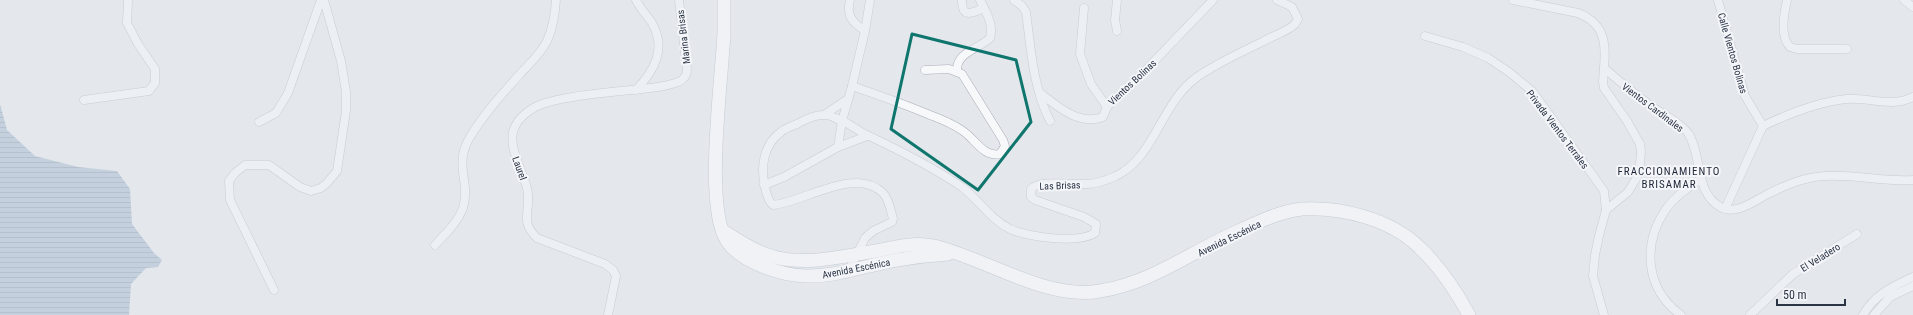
<svg xmlns="http://www.w3.org/2000/svg" width="1913" height="315" viewBox="0 0 1913 315" font-family="'Roboto Condensed',sans-serif">
<defs>
<pattern id="water-rules" width="6" height="5" patternUnits="userSpaceOnUse"><rect width="6" height="5" fill="#9fb4cc"/><path d="M0 2.5h6" fill="none" stroke="#8293a7"/></pattern>
</defs>
<rect width="100%" height="100%" fill="#e4e7ec"/>
<!-- water -->
<path fill="url(#water-rules)" d="M0 104 7 130 35 156 78 167 117 171 130 189 132 224 154 253 162 260 158 267 146 268 131 284 129 315H0Z"/>
<g fill="none" stroke-linecap="round" stroke-linejoin="round">
<defs>
<g id="minor">
<path d="M850 0C846 16 852 22 865 31"/>
<path d="M962 0C962 19 972 13 984 8"/>
<path d="M1014 0 1022 6 1026 12C1031 49 1033 88 1050 121"/>
<path d="M1513 0 1578 13C1611 26 1605 52 1603 82L1604 88 1627 121 1640 144 1641 152 1639 174 1628 192 1606 210 1599 236 1595 255 1593 276 1604 315"/>
<path d="M1718 0 1745 96 1763 126"/>
<path d="M1787 0C1784 13 1780 37 1790 47L1797 49H1847"/>
<path d="M1904 0 1913 7"/>
<path d="M1084 8 1080 54 1091 84 1107 107 1141 75 1213 0"/>
<path d="M1117 31 1115 20 1117 0"/>
<path d="M1425 36 1463 47 1488 58 1509 72 1533 92 1604 191 1606 210"/>
<path d="M1604 68C1620 82 1636 95 1654 108 1664 115 1680 122 1688 133 1703 156 1694 194 1722 208 1736 215 1756 200 1768 194 1786 185 1804 177 1825 176 1854 174 1884 182 1913 180"/>
<path d="M957 71C956 52 979 49 990 38 994 24 986 12 980 0"/>
<path d="M852 86C878 95 904 104 930 115 941 119 953 124 963 131 975 139 984 158 1000 154L1005 146 1003 140 962 74 949 69 925 70"/>
<path d="M636 90C654 71 667 49 652 23 647 15 640 9 636 0"/>
<path d="M1040 93C1058 107 1080 126 1103 117L1107 107"/>
<path d="M84 100 149 91 155 83V69L138 44 127 23 128 0"/>
<path d="M824 115 848 99"/>
<path d="M259 122 276 113 288 93 321 0"/>
<path d="M838 147 867 136"/>
<path d="M764 185 784 177 838 147 842 121 852 86 865 31 870 0"/>
<path d="M1725 209 1763 126C1788 114 1818 102 1846 99 1869 97 1891 108 1913 97"/>
<path d="M435 245C445 234 458 222 463 208 471 182 453 165 470 137 484 114 502 94 520 74 529 64 540 55 547 41 553 28 555 14 556 0"/>
<path d="M849 270 865 238 873 231 892 222 893 219C891 211 889 199 883 193 856 166 804 202 773 205 768 201 766 193 765 186 760 167 764 144 781 132 785 128 792 126 797 124 804 120 815 115 823 115 828 114 835 118 840 120 851 124 859 132 869 136 901 151 932 167 962 187 979 200 990 219 1010 229 1028 237 1078 244 1095 233L1096 224 1084 217 1035 200 1031 197V189C1040 179 1073 185 1087 184 1096 184 1107 180 1116 176 1156 156 1160 104 1197 77 1217 63 1242 52 1264 41 1274 35 1287 32 1295 24L1298 19 1292 7 1277 0"/>
<path d="M274 290 230 200 229 181 235 173 245 165H269L300 187 311 191 321 188 327 183 337 171 346 111V92L341 61 324 0"/>
<path d="M608 315 616 276 613 270 605 264 537 238C521 222 529 216 528 196 528 191 526 184 524 179 519 163 510 149 513 132 517 116 535 105 549 102 586 92 626 92 664 86 675 83 687 82 687 69L679 0"/>
<path d="M1681 315C1645 289 1642 244 1666 209 1675 196 1688 187 1701 179"/>
<path d="M1750 315 1793 274 1857 234"/>
<path d="M1863 315C1875 294 1892 287 1913 277"/>
<path d="M1874 315 1890 297 1913 286"/>
</g>
<g id="primary">
<path d="M724 0C724 11 724 22 724 33 722 78 704 207 727 241 741 262 780 275 805 276 836 277 867 265 897 260 914 257 931 255 948 254"/>
<path d="M723 231C740 241 758 254 778 258 810 265 844 256 876 251 894 247 915 242 934 246 985 258 1047 301 1100 291 1150 283 1186 255 1232 234 1251 225 1280 211 1302 209 1342 207 1391 219 1420 248 1440 267 1456 291 1469 315"/>
</g>
</defs>
<!-- minor casing -->
<use href="#minor" stroke="#a9aeb7" stroke-width="9"/>
<!-- primary casing -->
<use href="#primary" stroke="#a3abb8" stroke-width="14"/>
<!-- minor -->
<use href="#minor" stroke="#f7f8fa" stroke-width="8"/>
<!-- primary -->
<use href="#primary" stroke="#fff" stroke-width="13"/>
</g>
<!-- marked area -->
<path d="M0 0H1913V315H0ZM912 34 1016 60 1031 122 978 190 891 129Z" fill="#e4e7ec" fill-opacity=".55" fill-rule="evenodd"/>
<path fill="none" stroke="#0f766e" stroke-width="3" stroke-linejoin="round" d="M912 34 1016 60 1031 122 978 190 891 129Z"/>
<g text-anchor="middle" stroke-width="4" stroke-linejoin="round" paint-order="stroke">
<!-- street labels -->
<g font-size="10" fill="#2b3445" stroke="#f4f6f9">
<text transform="translate(683 37) rotate(-97)" y="4">Marina Brisas</text>
<text transform="translate(1733 53) rotate(74)" y="4">Calle Vientos Bolinas</text>
<text transform="translate(1132 82) rotate(-43)" y="4">Vientos Bolinas</text>
<text transform="translate(1653 107) rotate(37)" y="4">Vientos Cardinales</text>
<text transform="translate(1558 129) rotate(53)" y="4">Privada Vientos Terrales</text>
<text transform="translate(520 168) rotate(70)" y="4">Laurel</text>
<text transform="translate(1060 185) rotate(-2)" y="4">Las Brisas</text>
<text transform="translate(1229 238) rotate(-26)" y="4">Avenida Escénica</text>
<text transform="translate(1820 257) rotate(-32)" y="4">El Veladero</text>
<text transform="translate(856 268) rotate(-11)" y="4">Avenida Escénica</text>
</g>
<!-- neighbourhood labels -->
<g font-size="11" letter-spacing="1" fill="#1d2536" stroke="#f4f6f9">
<text x="1669" y="175">FRACCIONAMIENTO<tspan x="1669" dy="13">BRISAMAR</tspan></text>
</g>
</g>
<!-- scale -->
<path d="M1777 299v6h68v-6" fill="none" stroke="#2b3445" stroke-width="2"/>
<text x="1783" y="299" font-size="12" fill="#2b3445" stroke="#f4f6f9" stroke-width="3" paint-order="stroke">50 m</text>
</svg>
